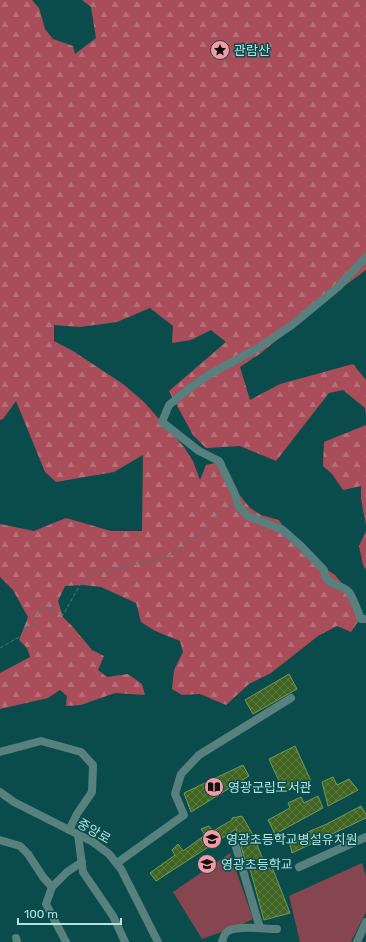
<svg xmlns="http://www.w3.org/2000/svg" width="366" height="942" font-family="Rubik,'Noto Sans KR',sans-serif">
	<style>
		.grass { fill: #86464f }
		.forest { fill: url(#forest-firs) }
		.building { fill: url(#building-cross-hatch); stroke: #749957 }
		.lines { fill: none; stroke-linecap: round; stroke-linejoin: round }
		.path { stroke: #3f7c7b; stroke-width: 1; stroke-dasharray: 4 2; stroke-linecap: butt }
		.minor { stroke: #57807e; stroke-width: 8 }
		.labels { text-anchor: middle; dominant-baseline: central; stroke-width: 3; stroke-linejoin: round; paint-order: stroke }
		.poi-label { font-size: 13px; fill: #b3e5e2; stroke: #0a4c4b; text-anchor: start }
		.street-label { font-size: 13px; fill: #b3e5e2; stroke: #0a4c4b }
	</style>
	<defs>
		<pattern id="forest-firs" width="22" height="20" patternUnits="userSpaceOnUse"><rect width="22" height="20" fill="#a94d5b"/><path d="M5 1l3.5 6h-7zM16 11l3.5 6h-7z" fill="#b66f7a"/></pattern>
		<pattern id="building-cross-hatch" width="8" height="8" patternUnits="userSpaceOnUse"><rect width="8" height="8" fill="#426423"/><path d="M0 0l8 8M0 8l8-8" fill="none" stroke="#5b7a43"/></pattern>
	</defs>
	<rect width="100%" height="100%" fill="#0a4c4b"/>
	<g class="grass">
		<polygon points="230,853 253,919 238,926 202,939 173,892"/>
		<polygon points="362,863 366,876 366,912 351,942 300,942 289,896"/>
	</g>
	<g class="forest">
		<polygon points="0,0 32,0 39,8 45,29 53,39 73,46 75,54 96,38 91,7 82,0 366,0 366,270 324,301 261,353 240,367 250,400 280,384 353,364 366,380 366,415 365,408 343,390 329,393 276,461 240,446 206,448 193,435 169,391 226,342 211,330 191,340 172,343 173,326 150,308 117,322 80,327 54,325 54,341 73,351 123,384 144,402 184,447 193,461 200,480 206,465 224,461 227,479 250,508 261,515 279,520 295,545 303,554 335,575 346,588 361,617 351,632 337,626 318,636 271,673 249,684 226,705 200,694 182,695 172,689 174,670 183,652 180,641 155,631 141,622 136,603 101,587 83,585 65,586 58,601 63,617 72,626 92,650 104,656 98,670 107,677 128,674 142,684 145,695 115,693 81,705 66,706 67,696 60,690 48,698 0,709 0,673 30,657 27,648 19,640 28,617 13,590 0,577 0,524 34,531 66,518 111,531 142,531 143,455 114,472 56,482 45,472 16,401 3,419 0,420"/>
		<polygon points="366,425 366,525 361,499 361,486 343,490 332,474 323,466 324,442"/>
		<polygon points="366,531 366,570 363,565 359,546"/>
	</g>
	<g class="building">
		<polygon points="289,674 297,689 253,714 245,700"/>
		<polygon points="295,746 311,781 284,792 269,759"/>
		<polygon points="243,765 249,776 191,812 184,793"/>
		<polygon points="333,777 337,785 349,779 358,790 328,806 322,782"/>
		<polygon points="318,796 323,808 275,834 268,820 290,808 288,803 301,797 304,803"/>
		<polygon points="361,806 366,814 366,818 292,853 289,840 327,824"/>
		<polygon points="242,816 253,835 267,869 272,867 290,913 264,920 250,869 248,870 236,829 156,881 150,873 175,855 172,850 178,844 183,851 205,835 201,829 209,826 213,831 232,820 232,818"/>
	</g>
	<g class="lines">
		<polyline class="path" points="0,648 26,633 26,627 35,624 37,616 42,608 49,607 58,614 63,615 80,585 93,574 167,557 174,553 193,537 200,534 220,512 225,508 229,502"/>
		<g class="minor">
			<path d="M366,257L338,287L292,325L258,348L210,374L191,387L169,405L162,422L199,451L219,461L234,492L239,507L248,516L283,530L302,547L324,570C324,585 340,583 349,592C353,597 358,612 361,619H366"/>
			<polyline points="0,752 41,741 81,752 93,765 92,792 77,814 69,830"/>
			<polyline points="0,792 14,802 93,842 109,854 121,869 158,942"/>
			<polyline points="78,835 83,872 113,916 125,942"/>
			<polyline points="0,840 20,846 28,854 43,877 52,887 46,904 66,942"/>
			<polyline points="236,847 260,928"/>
			<polyline points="117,863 184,815 175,794 181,774 199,755 291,698"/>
			<polyline points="299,867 366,837"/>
			<polyline points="52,887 67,872 82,862"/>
			<polyline points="16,938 17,942"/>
			<path d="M222,942C223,938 225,933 228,931C238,925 265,929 277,929"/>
			<polyline points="357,942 366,922"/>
		</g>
	</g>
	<defs>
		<g id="sight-disc" transform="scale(1)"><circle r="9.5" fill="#f49aa4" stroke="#0a4c4b"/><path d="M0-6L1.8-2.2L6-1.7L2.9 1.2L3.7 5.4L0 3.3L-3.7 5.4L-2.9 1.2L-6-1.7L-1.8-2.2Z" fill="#111"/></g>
		<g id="library-disc" transform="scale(1)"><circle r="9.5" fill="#f49aa4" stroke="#0a4c4b"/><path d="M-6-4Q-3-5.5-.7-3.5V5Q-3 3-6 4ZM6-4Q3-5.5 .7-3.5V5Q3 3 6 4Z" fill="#111"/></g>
		<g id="school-disc" transform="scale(1)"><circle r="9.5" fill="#f49aa4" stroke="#0a4c4b"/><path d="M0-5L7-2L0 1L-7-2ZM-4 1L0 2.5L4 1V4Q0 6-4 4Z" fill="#111"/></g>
	</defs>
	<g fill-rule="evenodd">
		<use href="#sight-disc" x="220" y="50"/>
		<use href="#library-disc" x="214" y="787"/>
		<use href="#school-disc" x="212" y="839"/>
		<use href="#school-disc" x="207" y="864"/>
	</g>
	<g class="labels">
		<g class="poi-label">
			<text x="234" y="50">관람산</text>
			<text x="228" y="787">영광군립도서관</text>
			<text x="226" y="839">영광초등학교병설유치원</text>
			<text x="221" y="864">영광초등학교</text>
		</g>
		<g class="street-label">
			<text transform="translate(94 831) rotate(30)">중앙로</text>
		</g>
	</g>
	<path d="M18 918v6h103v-6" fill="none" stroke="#b3e5e2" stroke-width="2"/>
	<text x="24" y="918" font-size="12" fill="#b3e5e2" stroke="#0a4c4b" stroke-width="3" paint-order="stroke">100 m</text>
</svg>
